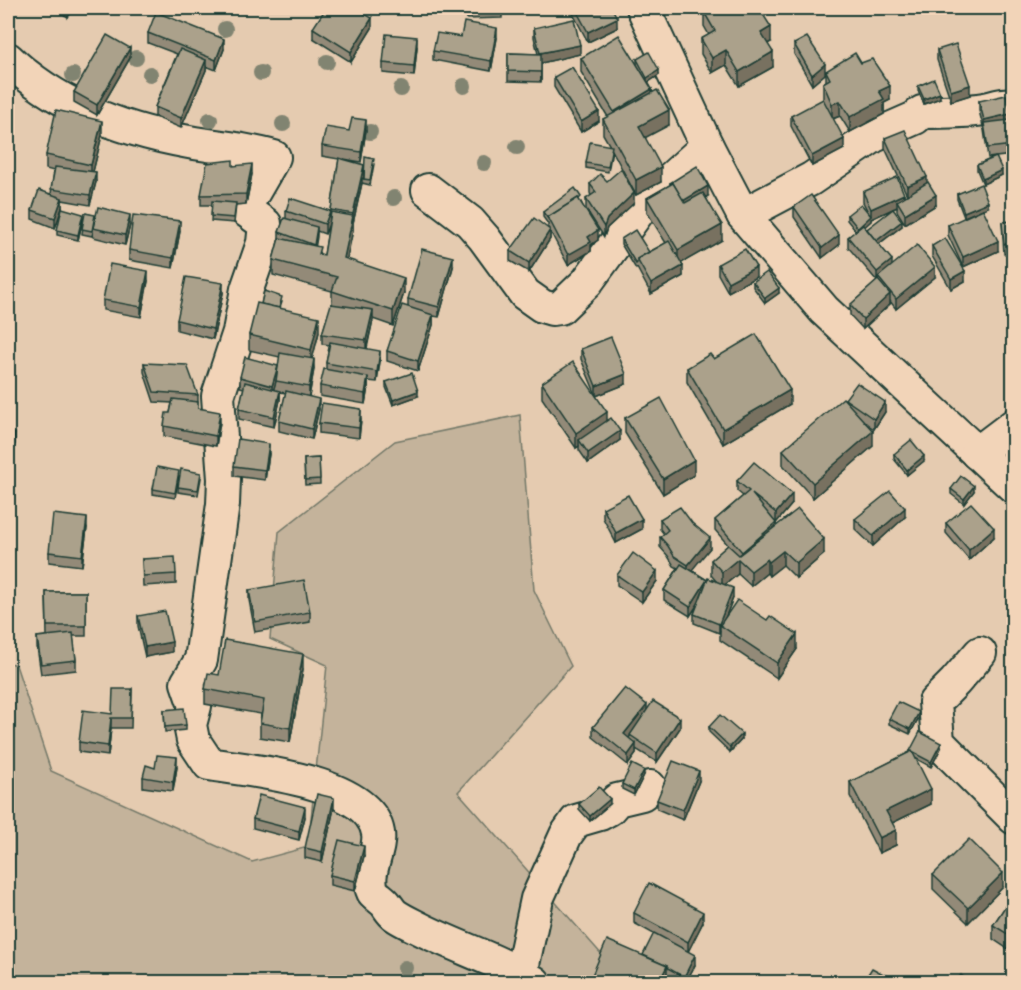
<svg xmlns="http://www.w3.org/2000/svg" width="1021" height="990" font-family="Itim,sans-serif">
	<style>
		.green { fill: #c4b39b; stroke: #727868; stroke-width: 1.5 }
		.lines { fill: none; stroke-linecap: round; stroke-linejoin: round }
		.minor-casing { stroke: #1f3d34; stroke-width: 36 }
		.minor { stroke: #f2d4b8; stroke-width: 32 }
		.tree { fill: #818471 }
		.wall { fill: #938a78; stroke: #1f3d34; stroke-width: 1.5; fill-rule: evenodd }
		.shaded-wall { fill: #787161; stroke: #1f3d34; stroke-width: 1.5 }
		.building { fill: #aba18b; stroke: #1f3d34; stroke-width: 1.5 }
	</style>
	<rect width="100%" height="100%" fill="#e5cbb0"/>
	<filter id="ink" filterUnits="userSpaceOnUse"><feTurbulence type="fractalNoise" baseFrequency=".0167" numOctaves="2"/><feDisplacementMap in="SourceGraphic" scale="12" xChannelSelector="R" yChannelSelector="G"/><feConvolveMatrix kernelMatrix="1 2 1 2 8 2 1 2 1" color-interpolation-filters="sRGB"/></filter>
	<g filter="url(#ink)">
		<polygon class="green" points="520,415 534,590 571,666 458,792 626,982 8,982 8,662 16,665 51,771 252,862 308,847 327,665 270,639 279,532 395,441"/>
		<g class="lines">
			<g class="minor-casing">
				<g id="minor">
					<polyline points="643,8 707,146 743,215 824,310 1014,487"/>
					<path d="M8,59C57,106 122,130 189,142C217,147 247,149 274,157L244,209L265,224L263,243L247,289L239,332L218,396L224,479L223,504L201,660L187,683L195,706L190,725L193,740L209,764C251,771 369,780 378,833C381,852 364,873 373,892C376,896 383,900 386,904C389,908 391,912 395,915C402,920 411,924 419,928C456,947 499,960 534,982"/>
					<polyline points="428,190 470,222 484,238 525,294 542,306 552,309 560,308 587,282 646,201 707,146"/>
					<path d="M743,215L811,179L874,136L915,118L922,112C943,112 964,112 985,109C995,107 1003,103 1014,105"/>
					<polyline points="977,453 1014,425"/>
					<polyline points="980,653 955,682 935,702 938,742 1014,818"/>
					<polyline points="521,974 537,899 566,835 576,821 600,814 609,809 617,800 642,794 650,787"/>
				</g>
			</g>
			<use href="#minor" class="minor"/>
		</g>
		<g class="tree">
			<circle cx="225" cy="29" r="8"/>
			<circle cx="136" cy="58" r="8"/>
			<circle cx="327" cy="62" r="8"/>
			<circle cx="261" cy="73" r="8"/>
			<circle cx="150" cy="74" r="8"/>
			<circle cx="73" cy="75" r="8"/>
			<circle cx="464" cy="86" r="8"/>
			<circle cx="401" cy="89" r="8"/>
			<circle cx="210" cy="120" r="8"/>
			<circle cx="283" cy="124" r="8"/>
			<circle cx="370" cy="132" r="8"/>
			<circle cx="517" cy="147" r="8"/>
			<circle cx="484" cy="163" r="8"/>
			<circle cx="394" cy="198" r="8"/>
			<circle cx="405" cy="968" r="8"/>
		</g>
		<g class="wall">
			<polygon points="52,8 74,8 68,17"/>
			<polygon points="466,8 502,8 502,18 467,19"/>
			<polygon points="570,8 612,8 617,28 588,42"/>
			<polygon points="704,12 771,42 767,44 773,67 739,86 726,65 712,73 701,54 701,39 709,35 704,26"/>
			<polygon points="313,28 372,28 351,62 313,38"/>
			<polygon points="534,28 580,54 541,63 541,82 508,81 508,53 538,54 534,37"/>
			<polygon points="148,33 224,49 216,70 206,66 206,70 181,128 155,117 155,107 177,54 148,43"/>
			<polygon points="461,37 497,38 491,71 433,60 433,51"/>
			<polygon points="794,44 825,74 812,85 794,54"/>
			<polygon points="417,47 414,76 383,73 383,63"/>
			<polygon points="937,50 970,95 951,101 937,60"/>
			<polygon points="130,58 97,115 74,102 74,92"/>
			<polygon points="581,58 637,64 637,59 659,75 648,82 669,125 645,137 661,182 636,195 612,150 608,172 586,168 586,163 610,146 603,134 603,119 608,117 581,72"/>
			<polygon points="861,63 890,100 884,103 884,114 850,132 840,116 833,119 844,149 812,166 791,126 791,116 824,102 823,98 823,83 826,81 826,71"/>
			<polygon points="554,77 599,121 581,132 554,87"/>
			<polygon points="918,86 940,98 924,104 918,90"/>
			<polygon points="979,101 1010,124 1013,145 1013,155 996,157 1002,175 983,184 977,170 977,165 995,157 988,158 984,130 979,111"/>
			<polygon points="366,130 361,162 344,159 364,165 374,164 370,185 362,183 353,223 353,230 346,259 404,293 393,326 373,319 367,348 380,361 377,382 368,381 368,387 365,404 320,396 320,386 326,370 326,363 330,345 322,344 322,334 332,304 332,291 273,275 273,260 279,238 279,232 286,218 286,211 330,221 325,234 317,231 315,246 320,254 324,255 339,159 322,156 322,146 349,131"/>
			<polygon points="102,135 93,171 96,182 90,205 62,200 62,208 55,228 32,219 32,210 51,194 54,171 46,169 46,155"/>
			<path d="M885,138L927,183L936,205L905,224L897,211V207L893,209L902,226L879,244L892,266L935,277L896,309L890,301V304L863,329L850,315V305L877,281L848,247V237L856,231L847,220V215L868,212L863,202V192L904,196L907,195L885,148ZM893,209L867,230L864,227L871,221V219Z"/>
			<polygon points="233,166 252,174 246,204 236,205 234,223 211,221 212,205 201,205 201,195"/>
			<polygon points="670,183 708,196 706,197 722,240 681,263 683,276 651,294 637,268 636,269 621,244 621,239 649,252 666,243 647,212 647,198 670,185"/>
			<polygon points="590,184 634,203 607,228 604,237 586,209 586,199 591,196 590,193"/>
			<polygon points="957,194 988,207 964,217 957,199"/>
			<polygon points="581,202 598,240 591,245 591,251 568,265 550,231 550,239 529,272 510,261 510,251 548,228 548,224 543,217 543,212"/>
			<polygon points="794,207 839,245 822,258 794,217"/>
			<polygon points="85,213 130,225 125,245 93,237 93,232 92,236 82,234"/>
			<polygon points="83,219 78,240 57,235 57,230"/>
			<polygon points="1014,221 1014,253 1004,254 1002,222"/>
			<polygon points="948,225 998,251 963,267 948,235"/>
			<polygon points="180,231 173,268 129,260 129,250"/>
			<polygon points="932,246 965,281 951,289 932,256"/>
			<polygon points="718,264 756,277 728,292 718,274"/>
			<polygon points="453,267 439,317 433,316 433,325 418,371 387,361 387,351 408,307 408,299"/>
			<polygon points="148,281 141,317 103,310 103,300"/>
			<polygon points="753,282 779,293 765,303 753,287"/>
			<polygon points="223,293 213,339 177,330 177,320"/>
			<polygon points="282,302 280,308 319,332 312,359 314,369 309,396 319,409 312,439 279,431 279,421 286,393 280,392 280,400 274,427 239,419 239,409 244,388 240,387 240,377 278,369 280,357 249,350 249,335 261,304"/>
			<polygon points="581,349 626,384 596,396 607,420 620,440 588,463 579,450 579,446 576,448 542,398 542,383 596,395 581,359"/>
			<polygon points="714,359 790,404 723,444 687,382 687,368"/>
			<polygon points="144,363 198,395 198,408 220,422 216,446 164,436 164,426 170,413 172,403 154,402 144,372"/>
			<polygon points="386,382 418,396 393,405 386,387"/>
			<polygon points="845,399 885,412 874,429 864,422 873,446 813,498 783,465 783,450 845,401"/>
			<polygon points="625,418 694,475 663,494 625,433"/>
			<polygon points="361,419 359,438 319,433 319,423"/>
			<polygon points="269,454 265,480 234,476 234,466"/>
			<polygon points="894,454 924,461 907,475 894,459"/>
			<polygon points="319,458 320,484 305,485 304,459"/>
			<polygon points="179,476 175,498 153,494 153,489"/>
			<polygon points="201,478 198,495 178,492 178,487"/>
			<polygon points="737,481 792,504 776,523 776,526 824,554 796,578 783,565 769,576 767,573 751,586 738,574 725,585 733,598 725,617 797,649 777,678 720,640 720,630 719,633 694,623 694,614 697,605 690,616 664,600 664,590 678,568 674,566 668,556 660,547 660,537 664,534 660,529 660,519 710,548 691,570 707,580 717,582 711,575 711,560 728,545 715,530 715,520 743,496 737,491"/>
			<polygon points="951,489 974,491 964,504 951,494"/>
			<polygon points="603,508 642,529 616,543 603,518"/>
			<polygon points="905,517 873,546 855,529 855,519"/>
			<polygon points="946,523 994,537 969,560 946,533"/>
			<polygon points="87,528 82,566 49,562 49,552"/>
			<polygon points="142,559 176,574 176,584 143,586"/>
			<polygon points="617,575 657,581 642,602 617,585"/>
			<polygon points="249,590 310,612 310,622 255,632 249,600"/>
			<polygon points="46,592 86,592 86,636 73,636 76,660 76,670 41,674 37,647 37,637 47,636"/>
			<polygon points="138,616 172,652 145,657 138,626"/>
			<polygon points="303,669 290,742 260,737 260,723 261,714 205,704 205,689 219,675"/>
			<polygon points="132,689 131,728 111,728 108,756 79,752 79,742 112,714"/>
			<polygon points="164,710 186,725 186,730 165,732"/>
			<polygon points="647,710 680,728 657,762 636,749 636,754 628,765 593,737 593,727"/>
			<polygon points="919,717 910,734 889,724 889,719"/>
			<polygon points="709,727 742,739 730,752 709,732"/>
			<polygon points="941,748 931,767 915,758 931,804 892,823 896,845 879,853 850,796 850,782 910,752 910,751"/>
			<polygon points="177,767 173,791 143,787 143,777 155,768"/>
			<polygon points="644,775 634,795 622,789 622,784"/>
			<polygon points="699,781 683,820 657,809 657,800"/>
			<polygon points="579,804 610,804 590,821 579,809"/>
			<polygon points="334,808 322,862 305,858 305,848"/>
			<polygon points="305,817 299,840 253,828 253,819"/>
			<polygon points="364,856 355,891 330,885 330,875"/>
			<polygon points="933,875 1003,887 968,923 933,889"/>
			<polygon points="1014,893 1014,953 993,939 993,925"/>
			<polygon points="634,913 703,922 688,951 695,965 686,982 676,982 667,977 666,982 590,982 590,980 643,956 654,934 634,923"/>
		</g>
		<g class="shaded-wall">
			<polygon points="68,8 74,8 68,17"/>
			<polygon points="372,18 372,28 351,62 351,52"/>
			<polygon points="617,18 617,28 588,42 588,32"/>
			<polygon points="771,27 771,42 761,47 761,33"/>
			<polygon points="497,28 497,38 491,71 491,61"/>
			<polygon points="417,37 417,47 414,76 414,66"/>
			<polygon points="224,39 224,49 216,70 216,60"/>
			<polygon points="580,45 580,54 541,63 541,82 540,53"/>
			<polygon points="130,48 130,58 97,115 97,105"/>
			<polygon points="726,50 726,65 712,73 712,58"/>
			<polygon points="773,52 773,67 739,86 739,72"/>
			<polygon points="206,60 206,70 181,128 181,118"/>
			<polygon points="825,64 825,74 812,85 812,75"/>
			<polygon points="659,70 659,75 647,83 647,78"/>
			<polygon points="970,85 970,95 951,101 951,91"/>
			<polygon points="890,86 890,100 884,103 884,114 850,132 850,117 879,91"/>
			<polygon points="652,89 652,103 614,127 614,112"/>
			<polygon points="940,93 940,98 924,104 924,99"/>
			<polygon points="840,101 840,116 832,119 832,104"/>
			<polygon points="669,110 669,125 639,141 639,126"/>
			<polygon points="599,111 599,121 581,132 581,122"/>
			<polygon points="1010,114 1010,124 984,123 984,130 984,120"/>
			<polygon points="366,120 366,130 361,162 361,152"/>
			<polygon points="102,121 102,135 91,180 91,165"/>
			<polygon points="844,139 844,149 812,166 812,156"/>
			<polygon points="252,164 252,174 246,204 246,194"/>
			<polygon points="364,165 364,179 362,178 362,183 353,223 353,230 344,273 344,258 353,214"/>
			<polygon points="661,167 661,182 636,195 636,180"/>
			<polygon points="1002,170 1002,175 983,184 983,179"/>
			<polygon points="96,172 96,182 90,205 90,195"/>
			<polygon points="927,177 927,187 907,196 907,186"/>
			<polygon points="708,186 708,196 681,212 681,202"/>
			<polygon points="634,193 634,203 607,228 604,237 604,227 607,219"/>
			<polygon points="904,194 904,204 897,201 897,207 871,219 871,221 858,233 858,228 871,216 871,209"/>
			<polygon points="936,195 936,205 905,224 905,214"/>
			<polygon points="62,198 62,208 55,228 55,218"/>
			<polygon points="988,202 988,207 964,217 964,212"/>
			<polygon points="330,211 330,221 325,234 325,224"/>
			<polygon points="83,214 83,219 78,240 78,235"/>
			<polygon points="130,215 130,225 125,245 125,235"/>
			<polygon points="180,221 180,231 173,268 173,258"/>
			<polygon points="902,221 902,226 876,246 876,241"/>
			<polygon points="722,225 722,240 678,265 678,250"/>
			<polygon points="317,227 317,237 314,255 314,245"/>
			<polygon points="550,230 550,239 529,272 529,263"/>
			<polygon points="598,230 598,240 591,245 591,251 568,265 568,255 588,237"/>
			<polygon points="839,235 839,245 822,258 822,248"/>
			<polygon points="998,241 998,251 963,267 963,257"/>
			<polygon points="453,257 453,267 439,317 439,307"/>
			<polygon points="892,260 892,270 878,277 878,281 877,282 877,272"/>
			<polygon points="683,266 683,276 651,294 651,284"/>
			<polygon points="756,267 756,277 728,292 728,282"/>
			<polygon points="935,267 935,277 896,309 896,299"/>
			<polygon points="148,271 148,281 141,317 141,307"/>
			<polygon points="965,271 965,281 951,289 951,279"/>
			<polygon points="404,278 404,293 393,326 393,311"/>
			<polygon points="223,283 223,293 213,339 213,329"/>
			<polygon points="9,287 9,302 8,304 8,289"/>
			<polygon points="779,288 779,293 765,303 765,298"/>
			<polygon points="890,294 890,304 863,329 863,319"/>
			<polygon points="373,310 373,320 366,350 366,340"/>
			<polygon points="433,315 433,325 418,371 418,361"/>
			<polygon points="319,317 319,332 311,364 311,350"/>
			<polygon points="380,351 380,361 377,382 377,372"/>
			<polygon points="314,359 314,369 309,397 309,387"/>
			<polygon points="278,366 278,375 272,395 272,386"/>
			<polygon points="626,374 626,384 596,396 596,386"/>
			<polygon points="368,377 368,387 365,404 365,394"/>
			<polygon points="790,390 790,404 723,444 723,429"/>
			<polygon points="280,391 280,400 274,427 274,417"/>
			<polygon points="418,391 418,396 393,405 393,400"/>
			<polygon points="319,399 319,409 312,439 312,429"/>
			<polygon points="885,402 885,412 874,429 874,419"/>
			<polygon points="361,409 361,419 359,438 359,428"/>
			<polygon points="220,412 220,422 216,446 216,436"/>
			<polygon points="607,412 607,427 579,440 579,446 576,448 576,433"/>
			<polygon points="620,431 620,440 588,463 588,453"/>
			<polygon points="873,431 873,446 813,498 813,483"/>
			<polygon points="15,434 15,444 8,456 8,446"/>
			<polygon points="269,444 269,454 265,480 265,470"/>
			<polygon points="924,456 924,461 907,475 907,470"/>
			<polygon points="694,460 694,475 663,494 663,479"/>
			<polygon points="974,486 974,491 964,504 964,499"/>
			<polygon points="792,494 792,504 776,523 776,532 742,561 742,552 776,523 776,513"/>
			<polygon points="905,508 905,517 873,546 873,536"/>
			<polygon points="87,518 87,528 82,566 82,556"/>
			<polygon points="642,519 642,529 616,543 616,533"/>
			<polygon points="994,528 994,537 969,560 969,550"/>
			<polygon points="710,538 710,548 688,575 688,565"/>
			<polygon points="824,539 824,554 796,578 796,563"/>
			<polygon points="783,551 783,565 769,576 769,562"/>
			<polygon points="738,559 738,574 722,587 722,572"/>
			<polygon points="767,559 767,573 751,586 751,571"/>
			<polygon points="657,571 657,581 642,602 642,592"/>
			<polygon points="707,580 707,590 690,616 690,607"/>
			<polygon points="733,588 733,598 722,626 720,625 720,630 719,633 719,624"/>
			<polygon points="797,634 797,649 777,678 777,663"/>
			<polygon points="172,642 172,652 145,657 145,647"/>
			<polygon points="303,654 303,669 290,742 290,728"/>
			<polygon points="647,705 647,715 624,744 624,734"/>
			<polygon points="919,712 919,717 910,734 910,729"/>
			<polygon points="111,718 111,728 108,756 108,746"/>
			<polygon points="680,718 680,728 657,762 657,753"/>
			<polygon points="742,734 742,739 730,752 730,747"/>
			<polygon points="941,743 941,748 931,767 931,762"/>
			<polygon points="636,744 636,754 628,765 628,755"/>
			<polygon points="177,757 177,767 173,791 173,782"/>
			<polygon points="644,770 644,775 634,795 634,790"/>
			<polygon points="699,771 699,781 683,820 683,810"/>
			<polygon points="931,789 931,804 886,826 886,811"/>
			<polygon points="334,798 334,808 322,862 322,852"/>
			<polygon points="610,799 610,804 590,821 590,816"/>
			<polygon points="305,807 305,817 299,840 299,831"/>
			<polygon points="896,830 896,845 879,853 879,838"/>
			<polygon points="364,846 364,856 355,891 355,881"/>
			<polygon points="1003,873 1003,887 968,923 968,908"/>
			<polygon points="703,912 703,922 688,952 688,942"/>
			<polygon points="695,955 695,965 686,982 684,982 684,977"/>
			<polygon points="667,966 667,980 666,982 659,982"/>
		</g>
		<g class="building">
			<polygon points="326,8 355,8 372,18 351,52 313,28"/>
			<polygon points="575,8 612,8 617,18 588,32"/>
			<polygon points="711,8 759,8 771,27 761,33 773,52 739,72 726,50 712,58 701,39 715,31 704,12"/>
			<polygon points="156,12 224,39 216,60 148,33"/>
			<polygon points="574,19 580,45 540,53 534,28"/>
			<polygon points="464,22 497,28 491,61 433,51 437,33 461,37"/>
			<polygon points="386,34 417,37 414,66 383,63"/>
			<polygon points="107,35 130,48 97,105 74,92"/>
			<polygon points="619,35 652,89 614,112 581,58"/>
			<polygon points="807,37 825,64 812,75 794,44"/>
			<polygon points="956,44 970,85 951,91 937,50"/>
			<polygon points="180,49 206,60 181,118 155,107"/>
			<polygon points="649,52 659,70 647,78 637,59"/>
			<polygon points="508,53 541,54 541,72 508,71"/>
			<polygon points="855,53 861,63 872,59 890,86 879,91 884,99 850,117 840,101 832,104 823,83 830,79 826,71"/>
			<polygon points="572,67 599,111 581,122 554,77"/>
			<polygon points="934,79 940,93 924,99 918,86"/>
			<polygon points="657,90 669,110 639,126 661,167 636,180 603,119"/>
			<polygon points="1006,95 1010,114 984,120 979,101"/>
			<polygon points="823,99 844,139 812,156 791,116"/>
			<polygon points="56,110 102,121 91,165 46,155"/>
			<polygon points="352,118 366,120 361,152 322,146 326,127 349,131"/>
			<polygon points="1010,120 1013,145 988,148 984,123"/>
			<polygon points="905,130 927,177 907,186 885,138"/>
			<polygon points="590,142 612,146 608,167 586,163"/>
			<polygon points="365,157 374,159 370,180 364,179"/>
			<polygon points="996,157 1002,170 983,179 977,165"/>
			<polygon points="339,158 364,165 353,214 331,210"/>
			<polygon points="233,160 233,166 252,164 246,194 201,195 207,163"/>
			<polygon points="697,166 708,186 683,201 673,183 670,184 670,183"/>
			<polygon points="55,167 96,172 90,195 51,189"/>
			<polygon points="621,169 634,193 607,219 604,227 586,199 596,192 590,184 600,174 607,181"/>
			<polygon points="897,177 904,194 871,209 863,192"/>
			<polygon points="928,182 936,195 905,214 897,201"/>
			<polygon points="673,183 685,203 703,193 722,225 678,250 647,198"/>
			<polygon points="981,184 988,202 964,212 957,194"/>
			<polygon points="575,188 581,197 579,199 578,198 548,217 548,219 543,212"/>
			<polygon points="39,190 62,198 55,218 32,210"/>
			<polygon points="811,195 839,235 822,248 794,207"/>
			<polygon points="290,198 330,211 325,224 286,211"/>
			<polygon points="578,198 598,230 588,237 591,242 568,255 548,217"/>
			<polygon points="212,201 236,203 234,218 211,216"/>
			<polygon points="861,204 871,216 858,228 847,215"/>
			<polygon points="98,207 130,215 125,235 93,228"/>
			<polygon points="62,208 83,214 78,235 57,230"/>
			<polygon points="893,209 902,221 876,241 867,229"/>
			<polygon points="983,209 998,241 963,257 948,225"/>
			<polygon points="331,212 353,216 344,258 404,278 393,311 332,291 337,277 273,260 279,238 320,247 318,254 324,255"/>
			<polygon points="85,213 95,215 92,231 82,229"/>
			<polygon points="133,215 180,221 173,258 129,250"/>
			<polygon points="284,218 317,227 314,245 279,232"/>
			<polygon points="534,218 550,230 529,263 510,251"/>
			<polygon points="1014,221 1014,243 1004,244 1002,222"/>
			<polygon points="863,225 892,260 877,272 848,237"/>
			<polygon points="635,230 649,252 637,259 637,263 636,264 621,239"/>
			<polygon points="945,238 965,271 951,279 932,246"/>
			<polygon points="669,241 683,266 651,284 637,259"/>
			<polygon points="917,245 935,267 896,299 878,277"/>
			<polygon points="422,249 453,257 439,307 408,299"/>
			<polygon points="745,249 756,267 728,282 718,264"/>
			<polygon points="110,264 148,271 141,307 103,300"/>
			<polygon points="767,272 779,288 765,298 753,282"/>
			<polygon points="186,277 223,283 213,329 177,320"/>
			<polygon points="878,280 890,294 863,319 850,305"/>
			<polygon points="264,291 282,297 279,308 261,304"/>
			<polygon points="257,303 319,317 311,350 249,335"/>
			<polygon points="331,304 373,310 366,340 322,334"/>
			<polygon points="402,305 433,315 418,361 387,351"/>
			<polygon points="756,334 790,390 723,429 687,368 710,354 714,359"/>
			<polygon points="611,337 626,374 596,386 581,349"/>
			<polygon points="330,342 380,351 377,372 326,363"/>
			<polygon points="280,353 314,359 309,387 276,381"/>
			<polygon points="245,357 278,366 272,386 240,377"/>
			<polygon points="573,362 607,412 576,433 542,383"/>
			<polygon points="144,363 187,365 198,395 154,392"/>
			<polygon points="324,369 368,377 365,394 320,386"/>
			<polygon points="412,373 418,391 393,400 386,382"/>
			<polygon points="245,382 280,391 274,417 239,409"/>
			<polygon points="857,383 885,402 874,419 845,399"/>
			<polygon points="286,391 319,399 312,429 279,421"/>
			<polygon points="661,398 694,460 663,479 625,418"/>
			<polygon points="843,398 873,431 813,483 783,450"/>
			<polygon points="173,399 198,402 198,408 220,412 216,436 164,426 166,413 170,413"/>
			<polygon points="322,403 361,409 359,428 319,423"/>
			<polygon points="611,418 620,431 588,453 579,440"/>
			<polygon points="8,429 15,434 8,446"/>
			<polygon points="238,439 269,444 265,470 234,466"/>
			<polygon points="911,440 924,456 907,470 894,454"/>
			<polygon points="319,458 320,479 305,480 304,459"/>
			<polygon points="754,462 792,494 776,513 752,494 776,523 742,552 715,520 749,491 737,481"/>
			<polygon points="157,467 179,471 175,493 153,489"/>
			<polygon points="181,469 201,473 198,490 178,487"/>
			<polygon points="961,476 974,486 964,499 951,489"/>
			<polygon points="890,491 905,508 873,536 855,519"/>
			<polygon points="628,495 642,519 616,533 603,508"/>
			<polygon points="971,503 994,528 969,550 946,523"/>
			<polygon points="680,507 692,523 710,538 688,565 674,556 668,546 660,537 668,530 660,519"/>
			<polygon points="798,509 824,539 796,563 783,551 769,562 767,559 751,571 738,559 722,572 711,560 728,545 739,555"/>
			<polygon points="53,514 87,518 82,556 49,552"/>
			<polygon points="633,553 657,571 642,592 617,575"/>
			<polygon points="175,557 176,574 143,576 142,559"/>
			<polygon points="681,564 707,580 690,607 664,590"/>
			<polygon points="708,578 733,588 719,624 694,614"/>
			<polygon points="304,580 310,612 255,622 249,590"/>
			<polygon points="46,592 86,592 86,626 47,626"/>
			<polygon points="737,600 767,620 770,616 797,634 777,663 720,625"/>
			<polygon points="165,611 172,642 145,647 138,616"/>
			<polygon points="73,633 76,660 41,664 37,637"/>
			<polygon points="225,640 303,654 290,728 260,723 264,700 205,689 208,673 219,675"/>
			<polygon points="625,688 647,705 624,734 636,744 628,755 593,727"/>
			<polygon points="113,689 132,689 131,718 111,718 108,746 79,742 83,710 112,714"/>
			<polygon points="653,701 680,718 657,753 630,735"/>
			<polygon points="898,702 919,712 910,729 889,719"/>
			<polygon points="184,708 186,725 165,727 164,710"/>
			<polygon points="720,715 742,734 730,747 709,727"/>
			<polygon points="920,732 941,743 931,762 910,751"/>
			<polygon points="912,751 931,789 886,811 896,830 879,838 850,782"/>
			<polygon points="157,755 177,757 173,782 143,777 146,765 155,768"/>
			<polygon points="673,761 699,771 683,810 657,800"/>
			<polygon points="632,764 644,770 634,790 622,784"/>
			<polygon points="599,787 610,799 590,816 579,804"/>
			<polygon points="317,794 334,798 322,852 305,848"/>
			<polygon points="259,795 305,807 299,831 253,819"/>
			<polygon points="969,839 1003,873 968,908 933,875"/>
			<polygon points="339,840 364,846 355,881 330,875"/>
			<polygon points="649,883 703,912 688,942 634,913"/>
			<polygon points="1014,893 1014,938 993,925"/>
			<polygon points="654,933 695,955 684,977 666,967 667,966 643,955"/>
			<polygon points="607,940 667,966 659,982 595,982 590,980"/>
			<polygon points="872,968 898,982 863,982"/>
			<polygon points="961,975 971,982 955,982"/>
		</g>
	</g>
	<rect width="1021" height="990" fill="none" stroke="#f2d4b8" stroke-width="30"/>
	<rect x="15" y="15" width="991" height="960" fill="none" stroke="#1f3d34" stroke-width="2" filter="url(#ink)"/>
</svg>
